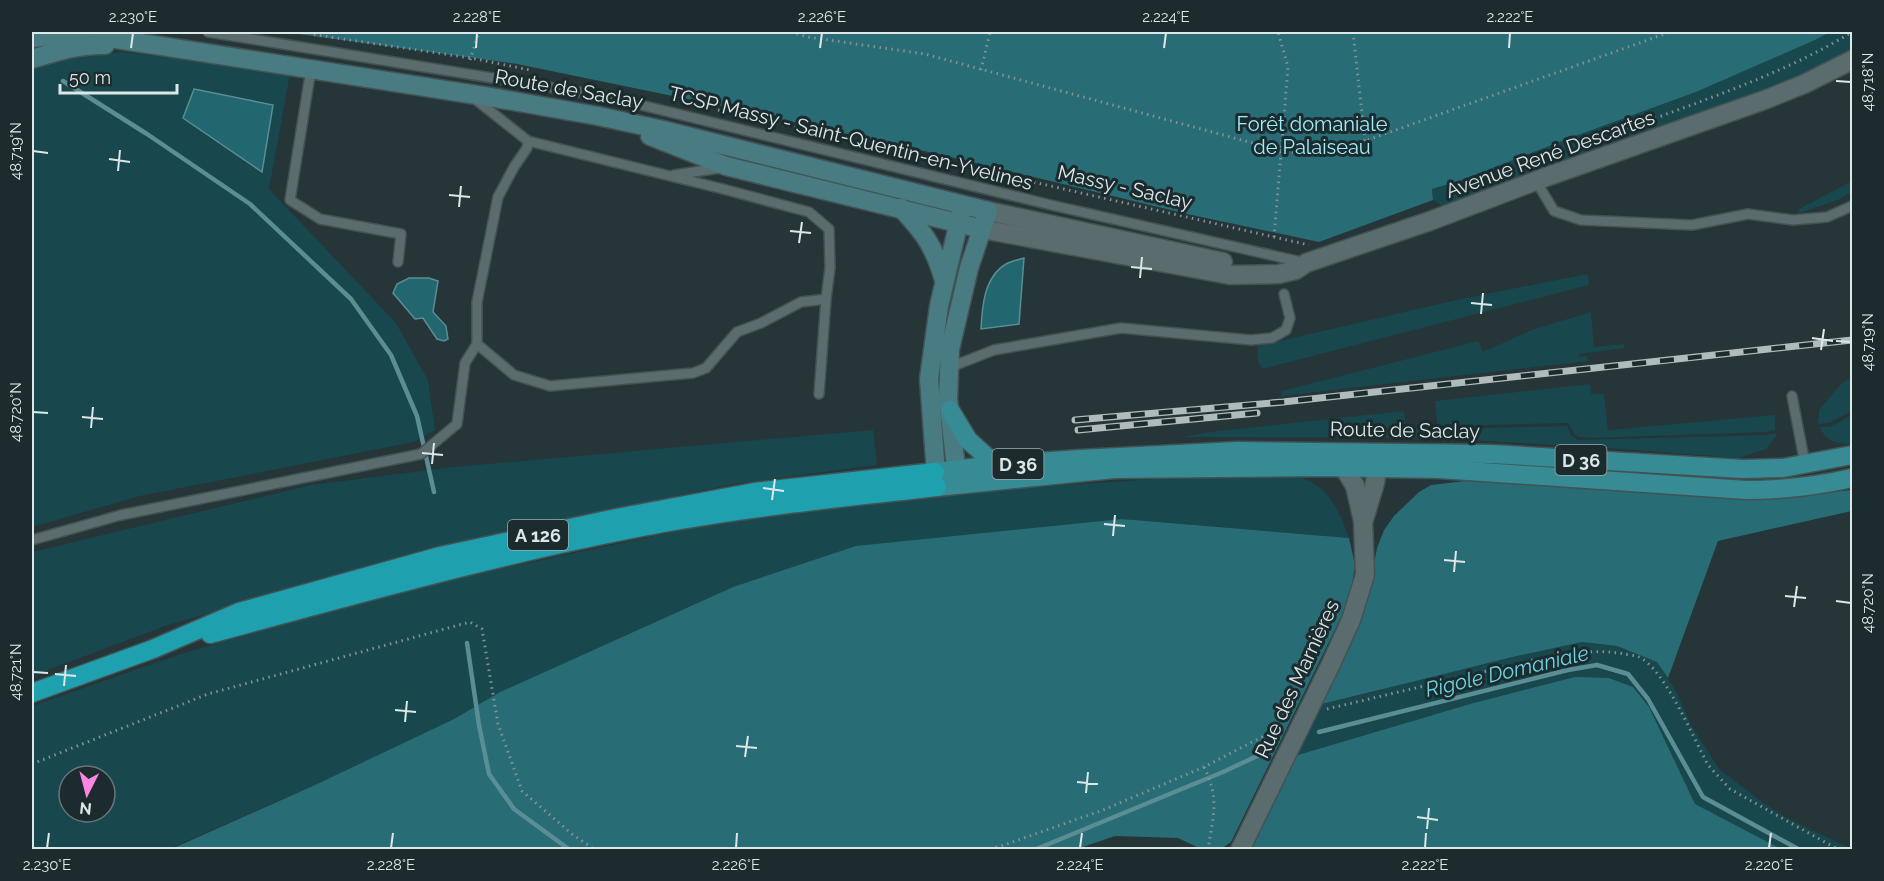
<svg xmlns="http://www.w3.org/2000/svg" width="1884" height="881" font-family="Raleway,sans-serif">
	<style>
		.green { fill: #18474d; fill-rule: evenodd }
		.forest { fill: #286c75 }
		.water { fill: #226770; stroke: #5a8d94; stroke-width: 1.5 }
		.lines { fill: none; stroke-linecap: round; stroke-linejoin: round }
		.stream { stroke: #5a8d94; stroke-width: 4.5 }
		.service-casing { stroke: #435253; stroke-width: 12 }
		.minor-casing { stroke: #435253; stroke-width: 21 }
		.secondary-casing { stroke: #435253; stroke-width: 21 }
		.primary-casing { stroke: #435253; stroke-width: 21 }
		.motorway-casing { stroke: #435253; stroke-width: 21 }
		.path { stroke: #859294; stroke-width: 3; stroke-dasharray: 1.5 4.5; stroke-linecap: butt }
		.service { stroke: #5a6c6e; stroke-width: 9 }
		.minor { stroke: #5a6c6e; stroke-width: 18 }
		.secondary { stroke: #487c82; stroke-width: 18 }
		.primary { stroke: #368b95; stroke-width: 18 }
		.motorway { stroke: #1ea0af; stroke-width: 18 }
		.rail-casing { stroke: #b0bbbd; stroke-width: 7 }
		.rail { stroke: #1b2b2e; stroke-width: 4.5; stroke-dasharray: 14; stroke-linecap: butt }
		.ticks { fill: none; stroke: #dde7e8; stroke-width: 2 }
		.labels { text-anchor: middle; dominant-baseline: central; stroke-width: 6; stroke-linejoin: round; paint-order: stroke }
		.shield { fill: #1b2b2e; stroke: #a3afb0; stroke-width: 1.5 }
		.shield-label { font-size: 18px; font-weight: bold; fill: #dde7e8 }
		.street-label { font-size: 20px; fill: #dde7e8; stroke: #1b2b2e }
		.park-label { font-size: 20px; fill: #9feefa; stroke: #1b2b2e }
		.water-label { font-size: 21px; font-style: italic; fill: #6cd4e3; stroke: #1b2b2e }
		.neatline { fill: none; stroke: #dde7e8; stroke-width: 2 }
		.ticks-label { font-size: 15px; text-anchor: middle; fill: #dde7e8 }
	</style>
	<rect width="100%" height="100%" fill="#253538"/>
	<g class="green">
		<polygon points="1830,32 1852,32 1852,49 1749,99 1447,209 1433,200 1432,189 1459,181 1570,138 1696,92 1815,40"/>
		<polygon points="124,52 290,74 269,189 396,323 428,380 435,430 414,442 140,496 32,527 32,66 66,56"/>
		<polygon points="1852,181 1852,192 1838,200 1799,213 1797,210"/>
		<polygon points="1582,275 1588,275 1589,285 1262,369 1257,359 1258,346 1263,345 1461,299"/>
		<polygon points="1591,312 1594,347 1624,344 1625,348 1579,354 1580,357 1587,356 1588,361 1281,396 1282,391 1478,341 1483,352 1534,329"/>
		<polygon points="1852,377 1852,411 1829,423 1818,424 1819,410 1841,384"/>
		<polygon points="1590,384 1591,394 1604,394 1608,430 1775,415 1775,430 1766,432 1593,438 1580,437 1575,435 1568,423 1445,426 1437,424 1435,401"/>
		<polygon points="1404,411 1406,429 1432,428 1432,425 1444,429 1567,426 1571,435 1578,440 1767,435 1776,433 1777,435 1766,449 1739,458 1608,448 1433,438 1183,437 1210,432"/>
		<path d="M1852,415V445C1836,443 1828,443 1819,427H1829Z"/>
		<polygon points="873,430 877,465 734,484 471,539 168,625 32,676 32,552 311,485 453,467"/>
		<path d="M1267,477C1278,477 1294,475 1305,479C1330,488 1341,515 1349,538L1122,519L733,587L500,692L454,719L315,785L169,849L32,850V706L181,654L392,592L696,527L821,508L958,492L1172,478ZM69,776H105V812H69Z"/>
		<polygon points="1582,642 1617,646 1658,662 1677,693 1691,725 1719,769 1765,804 1787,818 1852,849 1767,849 1695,804 1663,739 1633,687 1609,678 1470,704 1291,757 1318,705 1377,691 1419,677 1471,668 1534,652"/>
	</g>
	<g class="forest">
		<polygon points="284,32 1830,32 1815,40 1696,92 1570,138 1459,181 1432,189 1433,200 1319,242 1187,214 942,155 726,107 517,64"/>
		<polygon points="1465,481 1728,496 1787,496 1852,490 1852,511 1718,541 1668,678 1657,662 1617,646 1582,642 1517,656 1318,705 1372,574 1377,548 1384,530 1394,516 1419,492 1431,485"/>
		<polygon points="1122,519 1349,538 1355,565 1350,599 1231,842 1221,849 1201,849 1178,838 1115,836 1074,850 169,850 315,785 454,719 500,692 733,587 856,546"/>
		<polygon points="1575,677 1609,678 1633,687 1649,707 1695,804 1781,849 1245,850 1291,757 1470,704"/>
	</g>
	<g class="water">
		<polygon points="194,89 273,105 262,172 183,118"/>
		<path d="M1024,258L1019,324L981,329C982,307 984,277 1006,264C1011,261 1018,260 1024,258Z"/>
		<polygon points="409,278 429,278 438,281 433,312 446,326 448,339 444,341 437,339 423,318 415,319 393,293 397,284"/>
	</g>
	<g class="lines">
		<g class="stream">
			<polyline points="63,81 147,134 250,204 351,299 391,355 417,416 434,492"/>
			<polyline points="467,643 479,725 489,774 514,809 570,850"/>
			<polyline points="1319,732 1568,670 1597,665 1628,674 1648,699 1703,797 1800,850"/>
			<polyline points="1034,850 1223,772 1270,750"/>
		</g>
		<g class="service-casing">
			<g id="service">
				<polyline points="208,32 604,96 1051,205 1306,263"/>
				<polyline points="311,69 290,200 320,219 401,234 398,262"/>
				<polyline points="674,175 720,168"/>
				<polyline points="1536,181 1554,211 1581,220 1692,225 1748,214 1793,220 1827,217 1852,206"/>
				<polyline points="477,344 514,375 550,386 693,373 706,368 737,332 761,323 801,302 826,299 830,268 829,229 809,212 723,189 528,141"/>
				<polyline points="948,368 994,350 1121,328 1251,340 1272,338 1286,330 1290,318 1284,294"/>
				<polyline points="819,394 826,299"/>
				<polyline points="1792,396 1805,464"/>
				<polyline points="32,540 121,515 421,454 457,424 465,363 477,344 477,302 498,197 514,167 527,148 528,141 475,99"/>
			</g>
		</g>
		<g class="minor-casing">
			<g id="minor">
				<polyline points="988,211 1223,262"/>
				<polyline points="982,229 1230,275 1279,274 1296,270 1306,263 1430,221 1546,177 1767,99 1804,84 1852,60"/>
				<polyline points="1364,519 1375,483 1379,453"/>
				<polyline points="1240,850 1330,666 1351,620 1365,575 1363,521 1355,486 1337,456"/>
			</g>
		</g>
		<g class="secondary-casing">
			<g id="secondary">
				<polyline points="32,38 77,33 490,97 598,116 663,130 988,211 969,268 950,349 948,399 958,484"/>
				<path d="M32,59C55,52 80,44 105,45"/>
				<polyline points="650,136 726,166 982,229"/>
				<path d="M901,208C925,234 934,246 944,280"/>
				<polyline points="937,487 929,379 939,306 961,213"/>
			</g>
		</g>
		<g class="primary-casing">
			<g id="primary">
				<polyline points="950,410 968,440 996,465"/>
				<polyline points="935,472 996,465 1080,459 1237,451 1492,454 1743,469 1783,468 1852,455"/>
				<path d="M937,487L1114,469L1318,467L1439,469L1746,490C1783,490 1817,486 1852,478"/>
			</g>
		</g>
		<g class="motorway-casing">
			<g id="motorway">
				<path d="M210,634C366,592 522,548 681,520C766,505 852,497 937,487"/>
				<polyline points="32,693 153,649 239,612 440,556 616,518 754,492 935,472"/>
			</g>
		</g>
		<g class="path">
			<polyline points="310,32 310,34 471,58 530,70"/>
			<polyline points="791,32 808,37 925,54 1282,151 1313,155 1365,141 1670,32"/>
			<polyline points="1353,32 1365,141"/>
			<polyline points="470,60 479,32"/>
			<polyline points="981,70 990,32"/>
			<polyline points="718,110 1309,245"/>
			<path d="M1610,135C1691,104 1779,77 1852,32"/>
			<polyline points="1274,237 1288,67 1278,32"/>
			<path d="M1327,709L1546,657C1573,653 1598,649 1625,654C1629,655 1635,655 1639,657C1664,668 1694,739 1708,765L1730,789L1839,850"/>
			<polyline points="32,764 208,694 470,622 482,629 498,724 522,791 572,834 595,850"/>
			<path d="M1204,767C1220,799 1213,815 1208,850"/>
			<polyline points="984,850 1001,846 1103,810 1204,767 1281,727"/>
		</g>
		<use href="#service" class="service"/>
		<use href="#minor" class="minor"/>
		<use href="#secondary" class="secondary"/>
		<use href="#primary" class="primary"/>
		<use href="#motorway" class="motorway"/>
		<g class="rail-casing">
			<g id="rail">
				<polyline points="1075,420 1283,402 1852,340"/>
				<polyline points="1078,430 1257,413"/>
			</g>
		</g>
		<use href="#rail" class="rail"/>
	</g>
	<path class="ticks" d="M131,48L133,33M476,48L477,33M820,48L822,33M1164,48L1166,33M1509,48L1510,33M1836,81L1851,82M33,151L48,153M109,159L130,162M118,171L120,150M449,195L470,197M459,207L461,186M790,231L811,233M799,243L802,222M1131,267L1152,269M1140,278L1142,257M1471,303L1492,305M1481,314L1483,293M1812,338L1833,341M1836,341L1851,342M1821,350L1824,329M33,412L48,413M82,417L103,419M91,428L93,407M422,453L443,455M432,464L434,443M763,488L784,491M772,500L775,479M1104,524L1125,526M1113,536L1115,515M1444,560L1465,562M1454,572L1456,551M1785,596L1806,598M1836,601L1851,603M1794,607L1797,586M33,672L48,673M55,674L76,676M64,686L66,665M395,710L416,712M405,722L407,701M736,746L757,748M745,757L748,736M1077,782L1098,784M1086,793L1088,772M1417,817L1438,820M1427,829L1429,808M47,848L49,833M391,848L393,833M736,848L737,833M1080,848L1082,833M1425,848L1426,833M1769,848L1771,833"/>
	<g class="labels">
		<g class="shield">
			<rect x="1555.5" y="445" width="51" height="30" rx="4.5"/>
			<rect x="992.5" y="449" width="51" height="30" rx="4.5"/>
			<rect x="508" y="520" width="60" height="30" rx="4.5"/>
		</g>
		<g class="shield-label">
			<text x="1581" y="460">D 36</text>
			<text x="1018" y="464">D 36</text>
			<text x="538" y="535">A 126</text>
		</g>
		<g class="street-label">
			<text transform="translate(569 89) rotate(10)">Route de Saclay</text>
			<text transform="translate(851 138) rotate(14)">TCSP Massy - Saint-Quentin-en-Yvelines</text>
			<text transform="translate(1550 154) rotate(-20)">Avenue René Descartes</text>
			<text transform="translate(1125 187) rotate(13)">Massy - Saclay</text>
			<text transform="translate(1405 430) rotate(1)">Route de Saclay</text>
			<text transform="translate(1297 679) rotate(-65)">Rue des Marnières</text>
		</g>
		<g class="park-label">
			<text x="1312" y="124">Forêt domaniale<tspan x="1312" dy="23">de Palaiseau</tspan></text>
		</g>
		<g class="water-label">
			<text transform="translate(1507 671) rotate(-13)">Rigole Domaniale</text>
		</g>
	</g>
	<rect width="1884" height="881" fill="none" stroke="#1b2b2e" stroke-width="66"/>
	<g transform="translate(87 794) rotate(186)"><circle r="28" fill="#1b2b2e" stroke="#697678" stroke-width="1.5"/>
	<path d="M0-4.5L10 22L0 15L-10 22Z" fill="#fd86e1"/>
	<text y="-9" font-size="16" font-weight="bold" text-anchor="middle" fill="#dde7e8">N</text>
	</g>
	<path d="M60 84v9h117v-9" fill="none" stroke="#dde7e8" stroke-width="3"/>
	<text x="69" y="84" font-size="18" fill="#dde7e8" stroke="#1b2b2e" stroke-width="4.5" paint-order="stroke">50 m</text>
	<rect x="33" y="33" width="1818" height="815" class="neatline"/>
	<g class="ticks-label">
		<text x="133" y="22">2.230°E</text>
		<text x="477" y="22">2.228°E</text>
		<text x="822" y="22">2.226°E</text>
		<text x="1166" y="22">2.224°E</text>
		<text x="1510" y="22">2.222°E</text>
		<text transform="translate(1868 82) rotate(-90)" y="5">48.718°N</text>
		<text transform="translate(16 151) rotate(-90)" y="5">48.719°N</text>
		<text transform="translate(1868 342) rotate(-90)" y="5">48.719°N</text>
		<text transform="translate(16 412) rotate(-90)" y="5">48.720°N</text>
		<text transform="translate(1868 603) rotate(-90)" y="5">48.720°N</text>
		<text transform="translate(16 672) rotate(-90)" y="5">48.721°N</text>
		<text x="47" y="870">2.230°E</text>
		<text x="391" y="870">2.228°E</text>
		<text x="736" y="870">2.226°E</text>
		<text x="1080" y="870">2.224°E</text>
		<text x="1425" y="870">2.222°E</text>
		<text x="1769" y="870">2.220°E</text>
	</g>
</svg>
